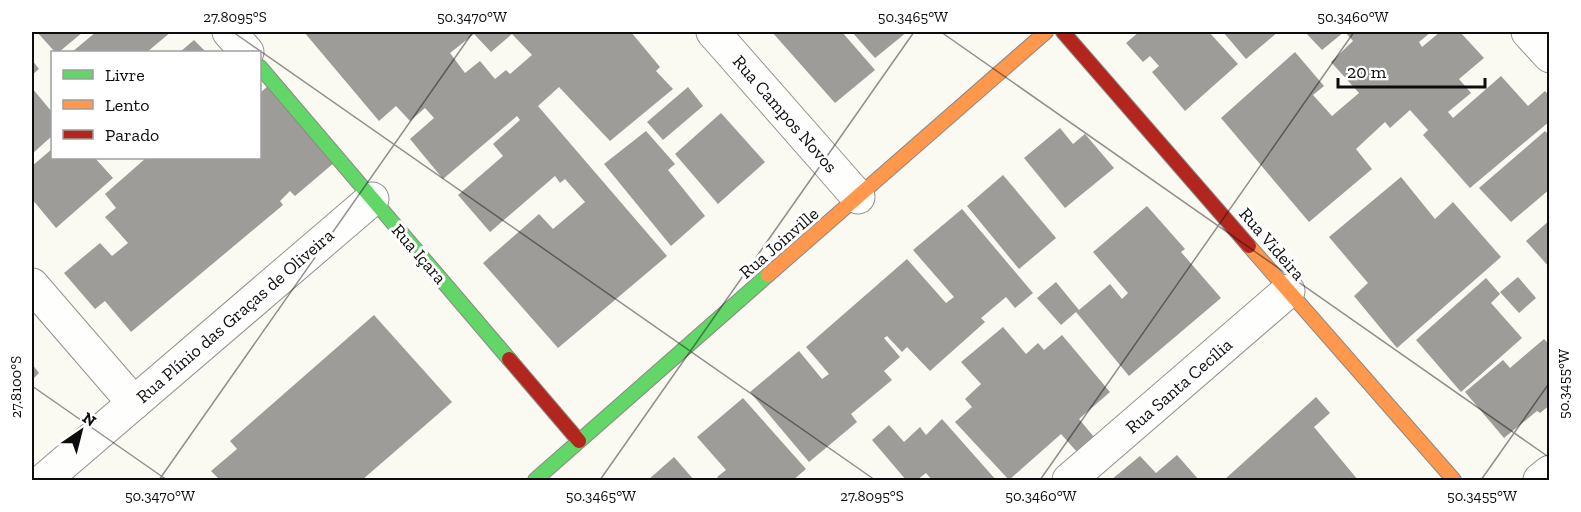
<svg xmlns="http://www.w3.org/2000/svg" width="1581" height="512" font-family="'Zilla Slab',serif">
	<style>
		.building { fill: #9e9c98; fill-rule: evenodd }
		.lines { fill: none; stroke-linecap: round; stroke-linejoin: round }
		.street-casing { stroke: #949390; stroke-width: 35 }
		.fast-casing { stroke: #8a8a87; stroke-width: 16 }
		.slow-casing { stroke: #8a8a87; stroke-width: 16 }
		.jam-casing { stroke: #8a8a87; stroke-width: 16 }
		.street { stroke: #fefefd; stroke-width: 33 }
		.fast { stroke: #63d668; stroke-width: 14 }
		.slow { stroke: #ff974d; stroke-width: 14 }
		.jam { stroke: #b3261e; stroke-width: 14 }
		.ticks { fill: none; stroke: #0d0d0d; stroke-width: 1.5; stroke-opacity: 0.45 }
		.labels { text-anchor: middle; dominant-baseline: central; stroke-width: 6; stroke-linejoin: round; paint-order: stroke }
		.street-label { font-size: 18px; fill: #0d0d0d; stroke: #fff }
		.neatline { fill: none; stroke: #0d0d0d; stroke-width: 2 }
		.ticks-label { font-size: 15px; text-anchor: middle; fill: #0d0d0d }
	</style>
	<rect width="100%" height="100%" fill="#faf9f2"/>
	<g class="building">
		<polygon points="37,32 83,32 59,52 55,52"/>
		<polygon points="96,32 171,32 147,52 72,52"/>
		<path d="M304,32H631L660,67L656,71L673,89L610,141L559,87L538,106L667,256L558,348L483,263L539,214L553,229L585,202L565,179L560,183L555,176L490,232L458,195L503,156L493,144L520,120L517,116L443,179L410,139L434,118L425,108L410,121L396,106L379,121ZM474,34L491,52L512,34L532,55L510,74L506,70L495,79L480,61L465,73L450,53Z"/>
		<polygon points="772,32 842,32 875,70 835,103"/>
		<polygon points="852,32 907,32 875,58"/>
		<polygon points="1139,32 1209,32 1238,64 1185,111 1152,72 1159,66 1150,56 1143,62 1126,43"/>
		<polygon points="1223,32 1278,32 1246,59"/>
		<polygon points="1305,32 1344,32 1322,50"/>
		<polygon points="1345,32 1431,32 1419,42 1422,47 1440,32 1460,32 1484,58 1459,79 1471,93 1448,112 1453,118 1501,76 1528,106 1545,91 1550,96 1550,121 1470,188 1423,135 1428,130 1410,110 1390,128 1385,122 1356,149 1372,169 1309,222 1221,118 1295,52 1324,86 1313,95 1332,116 1359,93 1331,62 1353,41"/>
		<polygon points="194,40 206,52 180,52"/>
		<polygon points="32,60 39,69 32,75"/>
		<polygon points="269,85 335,162 295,196 290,191 280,201 283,205 131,332 105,301 95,309 64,273 100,243 112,256 128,243 105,217 116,208 105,194 146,158 260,158 260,93"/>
		<polygon points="688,87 703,106 663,140 647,122"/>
		<polygon points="32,88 52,112 52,136 32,154"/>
		<polygon points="721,113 765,162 718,204 675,154"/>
		<polygon points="1060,128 1073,144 1085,134 1114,168 1065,208 1024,158"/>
		<polygon points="646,131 675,164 668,170 705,216 671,246 604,164"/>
		<polygon points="1545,131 1550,136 1550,189 1511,222 1479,188"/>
		<polygon points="52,149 52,158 95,158 113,178 56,228 32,199 32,166"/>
		<polygon points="1003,175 1056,238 1019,269 967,206"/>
		<polygon points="1401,177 1435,219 1453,202 1501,257 1397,348 1354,296 1368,283 1329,237"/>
		<polygon points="1147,206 1185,249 1181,252 1221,298 1129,376 1076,312 1061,325 1037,298 1056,282 1079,310 1110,284 1122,299 1128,293 1093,252"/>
		<polygon points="962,209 1033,293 1015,308 1006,297 981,318 985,322 930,371 907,347 902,352 887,336 884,338 900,357 884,371 892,380 851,414 857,422 809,462 750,392 799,351 822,379 829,374 806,347 907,259 946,303 954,297 913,250"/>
		<polygon points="1550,220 1550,268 1526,241"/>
		<polygon points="1518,277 1536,298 1519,313 1500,292"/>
		<polygon points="1486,278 1500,294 1491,303 1522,338 1461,392 1416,340"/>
		<polygon points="374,315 452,402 362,480 220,480 211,471 237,449 230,441"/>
		<polygon points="1003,327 1026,354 1038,343 1044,350 1062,335 1110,392 1079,419 1094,437 1077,452 1061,434 1009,480 955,422 972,407 965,399 981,384 961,362"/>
		<polygon points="1544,339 1550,345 1550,405 1540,413 1537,411 1504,438 1465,392 1503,360 1510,368"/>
		<polygon points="32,364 39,373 32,380"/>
		<polygon points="1316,397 1330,413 1314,427 1358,480 1224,480"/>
		<polygon points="743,398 806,469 793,480 720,480 717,477 726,470 697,437"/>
		<polygon points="942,419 996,480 932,480 926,473 917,480 906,480 872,440 889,425 904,442 920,427 926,435"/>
		<polygon points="1177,455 1199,480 1111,480 1140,456 1156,473"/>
		<polygon points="674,457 694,480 648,480"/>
	</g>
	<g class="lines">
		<g class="street-casing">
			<g id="street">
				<polyline points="229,32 247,52"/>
				<polyline points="713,32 858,197"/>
				<polyline points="1528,32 1550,56"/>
				<polyline points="32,285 134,403"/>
				<polyline points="44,480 372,199"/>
				<polyline points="1069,480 1288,291"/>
				<polyline points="1540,480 1550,472"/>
			</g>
		</g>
		<g class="fast-casing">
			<g id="fast">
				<polyline points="260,67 509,359"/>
				<polyline points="535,480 768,275"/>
			</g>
		</g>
		<g class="slow-casing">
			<g id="slow">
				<polyline points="1249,246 1454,480"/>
				<polyline points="768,275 1046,32"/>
			</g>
		</g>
		<g class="jam-casing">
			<g id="jam">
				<polyline points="1063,32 1249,246"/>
				<polyline points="509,359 579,441"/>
			</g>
		</g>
		<use href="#street" class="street"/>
		<use href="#fast" class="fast"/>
		<use href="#slow" class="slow"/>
		<use href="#jam" class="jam"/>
	</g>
	<path class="ticks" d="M233,32L875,480M941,32L1550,458M32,33L33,32M32,386L167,480M159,480L473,32M600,480L914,32M1040,480L1354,32M1481,480L1550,382"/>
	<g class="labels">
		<g class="street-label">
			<text transform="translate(785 114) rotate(49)">Rua Campos Novos</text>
			<text transform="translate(779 243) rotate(-41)">Rua Joinville</text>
			<text transform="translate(1272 244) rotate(49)">Rua Videira</text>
			<text transform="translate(419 254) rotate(49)">Rua Içara</text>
			<text transform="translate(235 316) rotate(-41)">Rua Plínio das Graças de Oliveira</text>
			<text transform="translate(1179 386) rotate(-41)">Rua Santa Cecília</text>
		</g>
	</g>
	<rect width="1581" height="512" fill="none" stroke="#ffffff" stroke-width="66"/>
	<rect x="51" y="51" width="210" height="108" fill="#ffffff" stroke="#9e9e9e" stroke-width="1.5"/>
	<rect x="63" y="70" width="30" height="9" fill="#63d668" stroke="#9e9e9e" stroke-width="1.5"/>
	<text x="105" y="81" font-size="18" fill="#0d0d0d">Livre</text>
	<rect x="63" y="100" width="30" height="9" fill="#ff974d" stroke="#9e9e9e" stroke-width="1.5"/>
	<text x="105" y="111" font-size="18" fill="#0d0d0d">Lento</text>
	<rect x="63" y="130" width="30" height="9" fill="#b3261e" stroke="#9e9e9e" stroke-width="1.5"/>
	<text x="105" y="141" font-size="18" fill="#0d0d0d">Parado</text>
	<g transform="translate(81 431) rotate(35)" stroke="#ffffff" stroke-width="4.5" paint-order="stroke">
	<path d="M0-4.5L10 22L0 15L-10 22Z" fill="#0d0d0d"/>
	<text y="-9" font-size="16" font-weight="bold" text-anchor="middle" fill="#0d0d0d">N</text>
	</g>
	<path d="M1338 78v9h147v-9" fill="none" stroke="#0d0d0d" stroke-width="3"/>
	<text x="1347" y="78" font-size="18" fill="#0d0d0d" stroke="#ffffff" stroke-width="4.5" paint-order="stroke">20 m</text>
	<rect x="33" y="33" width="1515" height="446" class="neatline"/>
	<g class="ticks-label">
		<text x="235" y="22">27.8095°S</text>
		<text x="472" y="22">50.3470°W</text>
		<text x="913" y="22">50.3465°W</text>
		<text x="1353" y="22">50.3460°W</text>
		<text transform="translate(1564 384) rotate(-90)" y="5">50.3455°W</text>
		<text transform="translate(16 387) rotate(-90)" y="5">27.8100°S</text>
		<text x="160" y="501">50.3470°W</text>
		<text x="601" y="501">50.3465°W</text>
		<text x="872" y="501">27.8095°S</text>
		<text x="1041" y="501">50.3460°W</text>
		<text x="1482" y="501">50.3455°W</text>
	</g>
</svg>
